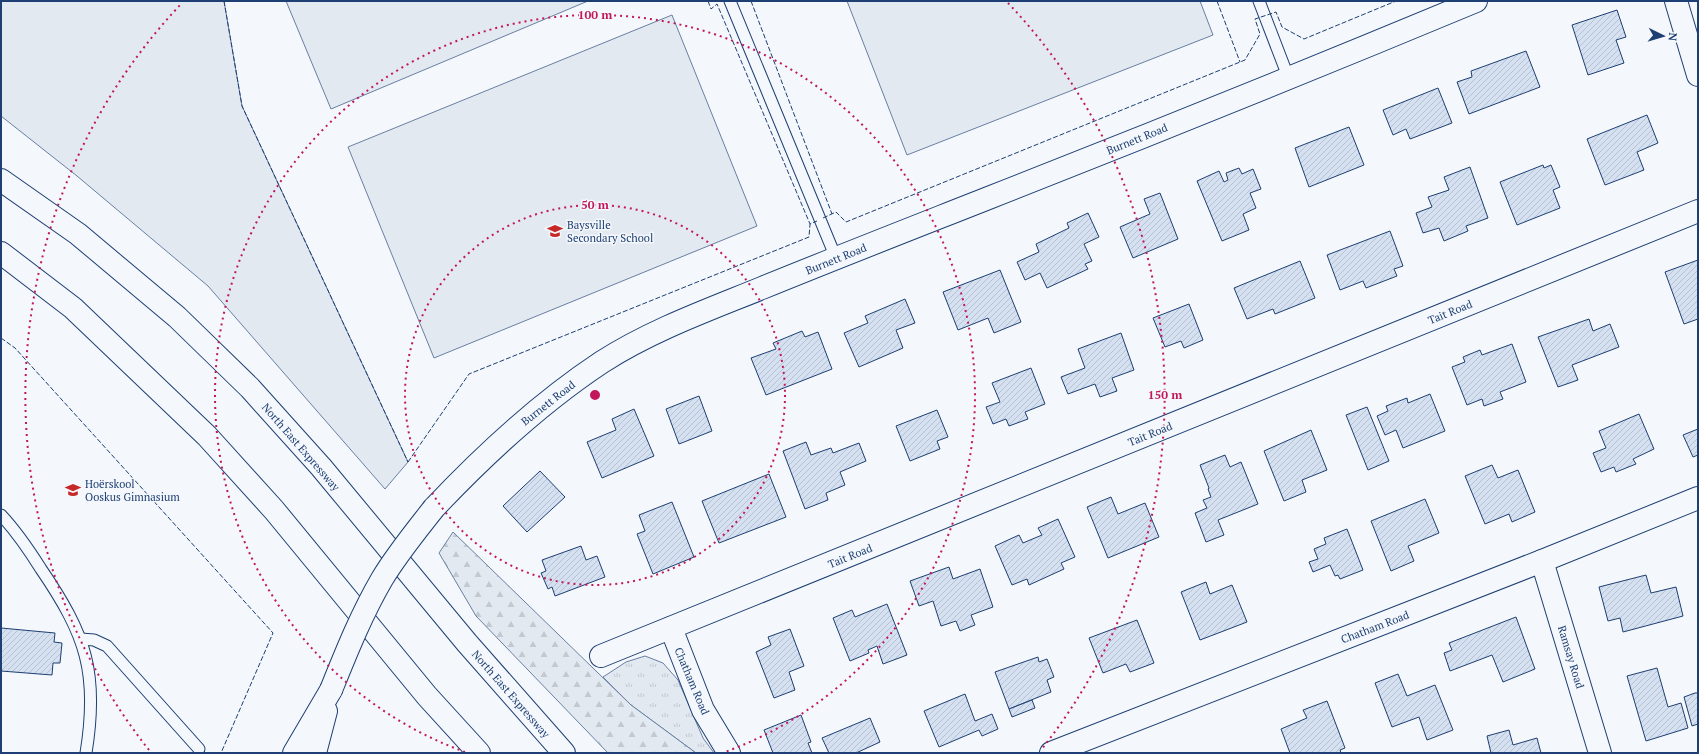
<svg xmlns="http://www.w3.org/2000/svg" width="1699" height="754" font-family="'PT Serif',serif">
	<style>
		.grass { fill: url(#grass-tufts); stroke: #687fa3 }
		.forest { fill: url(#forest-firs); stroke: #687fa3 }
		.park { fill: #e3e9f0; stroke: #687fa3 }
		.building { fill: url(#building-hatch); stroke: #1d3f73 }
		.lines { fill: none; stroke-linecap: round; stroke-linejoin: round }
		.service-casing { stroke: #1d3f73; stroke-width: 13 }
		.minor-casing { stroke: #1d3f73; stroke-width: 24 }
		.tertiary-casing { stroke: #1d3f73; stroke-width: 24 }
		.trunk-casing { stroke: #1d3f73; stroke-width: 24 }
		.service { stroke: #f4f7fb; stroke-width: 11 }
		.minor { stroke: #f4f7fb; stroke-width: 22 }
		.tertiary { stroke: #f4f7fb; stroke-width: 22 }
		.trunk { stroke: #f4f7fb; stroke-width: 22 }
		.tertiary-bridge-casing { stroke: #1d3f73; stroke-width: 24; stroke-linecap: butt }
		.tertiary-bridge { stroke: #f4f7fb; stroke-width: 22 }
		.fence { stroke: #1d3f73; stroke-width: 1; stroke-dasharray: 5 2; stroke-linecap: butt }
		.ring { fill: none; stroke: #c2185b; stroke-width: 2; stroke-dasharray: 2 4 }
		.labels { text-anchor: middle; dominant-baseline: central; stroke-width: 3; stroke-linejoin: round; paint-order: stroke }
		.street-label { font-size: 11px; fill: #1d3f73; stroke: #f4f7fb }
		.poi-label { font-size: 11px; fill: #1d3f73; stroke: #f4f7fb; text-anchor: start }
		.centre { fill: #c2185b; stroke: #f4f7fb; stroke-width: 2 }
		.ring-label { font-size: 12px; text-anchor: middle; font-weight: bold; fill: #c2185b; stroke: #f4f7fb; stroke-width: 3; stroke-linejoin: round; paint-order: stroke }
	</style>
	<defs>
		<pattern id="grass-tufts" width="24" height="20" patternUnits="userSpaceOnUse"><rect width="24" height="20" fill="#e3e9f0"/><path d="M3 7l-1-3M5 7V3M7 7l1-3M15 17l-1-3M17 17v-4M19 17l1-3" fill="none" stroke="#c2c9d1"/></pattern>
		<pattern id="forest-firs" width="22" height="20" patternUnits="userSpaceOnUse"><rect width="22" height="20" fill="#e3e9f0"/><path d="M5 1l3.5 6h-7zM16 11l3.5 6h-7z" fill="#c2c9d1"/></pattern>
		<pattern id="building-hatch" width="6" height="6" patternUnits="userSpaceOnUse"><rect width="6" height="6" fill="#d5e0f0"/><path d="M-1 1l2-2M0 6l6-6M5 7l2-2" fill="none" stroke="#b6c1d1"/></pattern>
	</defs>
	<rect width="100%" height="100%" fill="#f4f7fb"/>
	<polygon class="grass" points="645,656 663,663 678,680 703,738 714,753 696,753 631,705 603,677 626,662"/>
	<polygon class="forest" points="453,532 631,705 696,753 608,753 476,616 439,553"/>
	<g class="park">
		<polygon points="1,1 224,1 242,106 408,462 385,489 208,286 77,176 1,116"/>
		<polygon points="286,1 588,1 331,109"/>
		<polygon points="847,1 1200,1 1213,35 907,155"/>
		<polygon points="672,15 757,226 434,358 348,147"/>
	</g>
	<g class="building">
		<polygon points="1617,10 1626,37 1616,40 1624,63 1588,75 1572,25"/>
		<polygon points="1526,51 1540,87 1469,114 1457,82 1472,77 1471,71"/>
		<polygon points="1438,88 1452,123 1410,139 1406,129 1393,135 1383,110"/>
		<polygon points="1647,115 1658,143 1637,152 1644,170 1605,185 1587,139"/>
		<polygon points="1349,127 1364,165 1309,187 1295,148"/>
		<polygon points="1543,165 1544,168 1551,165 1560,187 1553,190 1560,208 1517,225 1500,182"/>
		<polygon points="1470,167 1488,218 1466,226 1468,231 1444,241 1439,228 1423,233 1416,213 1432,207 1428,197 1449,190 1444,177"/>
		<polygon points="1239,168 1242,174 1253,169 1261,189 1250,193 1256,208 1243,214 1249,230 1222,241 1197,181 1219,171 1224,182 1228,180 1226,173"/>
		<polygon points="1160,193 1178,239 1133,258 1120,227 1150,214 1144,199"/>
		<polygon points="1088,213 1099,237 1084,244 1092,261 1085,264 1088,269 1047,288 1040,273 1025,280 1017,262 1039,252 1036,244 1069,228 1067,223"/>
		<polygon points="1390,231 1403,266 1394,269 1397,276 1366,288 1363,281 1340,290 1327,255"/>
		<polygon points="1698,260 1698,319 1684,324 1665,272"/>
		<polygon points="1300,261 1315,298 1275,314 1273,309 1247,319 1234,288"/>
		<polygon points="1000,270 1021,322 994,333 988,318 958,330 943,292"/>
		<polygon points="905,299 915,323 896,330 903,348 859,367 844,333 868,323 865,316"/>
		<polygon points="1189,304 1203,340 1184,348 1181,341 1165,347 1153,318"/>
		<polygon points="1589,319 1593,331 1610,324 1619,347 1572,365 1578,380 1558,387 1538,337"/>
		<polygon points="802,331 805,337 818,332 832,369 766,395 751,358 776,349 773,343"/>
		<polygon points="1121,333 1134,370 1112,378 1117,391 1100,397 1095,384 1068,394 1061,377 1085,368 1078,349"/>
		<polygon points="1512,344 1526,382 1500,392 1503,399 1484,406 1482,399 1467,405 1452,367 1465,362 1463,357 1480,350 1482,355"/>
		<polygon points="1031,368 1045,404 1025,412 1028,419 1009,426 1006,419 993,424 986,407 1000,402 992,383"/>
		<polygon points="1430,394 1445,431 1403,448 1396,430 1385,435 1377,416 1388,411 1386,406 1407,398 1408,403"/>
		<polygon points="699,396 712,431 679,444 666,409"/>
		<polygon points="1367,407 1389,461 1368,470 1346,415"/>
		<polygon points="634,409 654,456 602,478 587,442 616,430 612,419"/>
		<polygon points="937,410 948,437 937,441 940,449 910,461 896,426"/>
		<polygon points="1639,414 1654,449 1633,459 1636,464 1616,472 1614,467 1601,472 1593,453 1606,448 1599,431"/>
		<polygon points="1698,429 1698,455 1693,457 1683,435"/>
		<polygon points="1311,430 1327,470 1302,480 1306,492 1284,501 1264,451"/>
		<polygon points="806,442 811,455 831,448 833,453 859,443 866,461 840,472 845,485 826,493 828,500 805,509 783,451"/>
		<polygon points="1225,455 1230,467 1241,462 1258,504 1218,520 1224,535 1206,542 1195,513 1207,508 1203,500 1211,497 1208,489 1209,488 1200,465"/>
		<polygon points="1492,465 1498,478 1518,470 1535,512 1512,522 1509,514 1485,524 1465,476"/>
		<polygon points="540,471 565,497 527,532 503,506"/>
		<polygon points="769,474 786,517 719,543 702,501"/>
		<polygon points="1111,497 1118,514 1145,503 1159,537 1108,558 1087,507"/>
		<polygon points="1425,499 1439,533 1408,546 1414,561 1391,571 1371,521"/>
		<polygon points="672,502 694,557 653,574 637,534 645,531 639,515"/>
		<polygon points="1058,519 1075,557 1061,563 1064,569 1029,585 1027,579 1012,585 995,546 1019,535 1023,543 1042,535 1038,528"/>
		<polygon points="1347,529 1363,570 1340,579 1338,575 1335,576 1330,565 1313,572 1309,562 1318,559 1314,549 1326,544 1324,538"/>
		<polygon points="581,546 586,560 597,556 605,577 555,596 552,587 548,589 541,573 546,571 542,560"/>
		<polygon points="949,567 953,579 980,569 993,607 971,615 975,625 960,631 956,621 941,626 933,601 919,606 910,581"/>
		<polygon points="1646,575 1651,593 1676,587 1683,616 1623,632 1620,618 1608,621 1599,587"/>
		<polygon points="1206,582 1210,594 1232,585 1247,622 1200,640 1181,592"/>
		<polygon points="887,604 907,655 883,664 877,646 868,650 869,653 850,661 833,618 852,610 855,617"/>
		<polygon points="1516,617 1535,669 1503,682 1492,655 1450,671 1444,653 1452,650 1449,643"/>
		<polygon points="1137,620 1154,663 1130,672 1126,664 1103,673 1089,638"/>
		<polygon points="1,628 55,633 54,642 62,643 60,663 53,663 52,675 1,671"/>
		<polygon points="790,629 804,666 789,672 795,690 774,698 756,652 771,645 768,637"/>
		<polygon points="1038,657 1039,662 1047,659 1054,677 1047,680 1051,692 1009,709 995,672"/>
		<polygon points="1657,668 1668,707 1681,703 1688,728 1646,741 1627,676"/>
		<polygon points="1398,674 1407,696 1435,685 1453,730 1427,740 1419,717 1392,727 1375,683"/>
		<polygon points="1695,693 1698,693 1698,724 1692,726 1684,697"/>
		<polygon points="965,694 975,721 992,714 998,729 982,736 979,730 939,747 924,711"/>
		<polygon points="1032,700 1035,708 1012,717 1009,709"/>
		<polygon points="1327,701 1345,748 1340,750 1341,753 1290,753 1281,729 1307,718 1303,710"/>
		<polygon points="801,715 811,742 808,743 812,753 773,753 764,730"/>
		<polygon points="870,718 880,742 856,753 829,753 822,738"/>
		<polygon points="1509,730 1513,745 1537,738 1541,753 1491,753 1487,736"/>
	</g>
	<g class="lines">
		<g class="service-casing">
			<g id="service">
				<polyline points="730,1 836,258"/>
				<polyline points="1259,1 1289,79"/>
				<path d="M1,515C17,532 29,550 41,569C86,635 99,673 86,753"/>
				<polyline points="81,639 94,640 107,646 199,749"/>
			</g>
		</g>
		<g class="minor-casing">
			<g id="minor">
				<polyline points="1676,1 1698,75"/>
				<polyline points="1542,561 1600,753"/>
				<polyline points="671,628 703,710 729,753"/>
				<polyline points="601,656 1698,211"/>
				<polyline points="1051,753 1542,561 1698,498"/>
			</g>
		</g>
		<g class="tertiary-casing">
			<g id="tertiary">
				<path d="M434,508C485,454 540,403 602,362C652,330 708,310 762,288C838,257 915,227 991,197C1154,133 1315,68 1476,1"/>
				<polyline points="294,753 331,690"/>
				<polyline points="315,753 326,711"/>
			</g>
		</g>
		<g class="trunk-casing">
			<g id="trunk">
				<polyline points="1,180 78,234 177,317 250,388 321,467 467,643 564,753"/>
				<polyline points="1,253 73,308 207,436 274,510 427,696 479,753"/>
			</g>
		</g>
		<use href="#service" class="service"/>
		<use href="#minor" class="minor"/>
		<use href="#tertiary" class="tertiary"/>
		<use href="#trunk" class="trunk"/>
		<g class="tertiary-bridge-casing">
			<path id="tertiary-bridge" d="M331,690C346,653 361,615 382,579C397,554 416,531 434,508"/>
		</g>
		<use href="#tertiary-bridge" class="tertiary-bridge"/>
		<g class="fence">
			<polyline points="224,1 242,106 408,462"/>
			<polyline points="708,1 711,9 717,4 810,224"/>
			<polyline points="751,1 832,214"/>
			<polyline points="1217,1 1240,62"/>
			<polyline points="823,218 836,212 846,222 1245,60 1260,34 1255,19 1276,12 1282,27 1304,39 1396,1"/>
			<polyline points="1,338 15,348 273,633 221,753"/>
			<polyline points="408,462 469,374 809,237 810,224 817,221"/>
		</g>
	</g>
	<g class="ring">
		<circle cx="595" cy="395" r="190"/>
		<path d="M465 752A380 380 0 1 1 725 752"/>
		<path d="M149 750A570 570 0 0 1 182 3M1008 3A570 570 0 0 1 1041 750"/>
	</g>
	<defs>
		<g id="school-bare" transform="scale(1.2)"><path d="M0-5L7-2L0 1L-7-2ZM-4 1L0 2.5L4 1V4Q0 6-4 4Z" fill="#c62828" stroke="#f4f7fb" stroke-width="2.5" paint-order="stroke"/></g>
	</defs>
	<g fill-rule="evenodd">
		<use href="#school-bare" x="555" y="231"/>
		<use href="#school-bare" x="73" y="490"/>
	</g>
	<g class="labels">
		<g class="street-label">
			<text transform="translate(1137 139) rotate(-22)">Burnett Road</text>
			<text transform="translate(836 259) rotate(-22)">Burnett Road</text>
			<text transform="translate(1450 312) rotate(-22)">Tait Road</text>
			<text transform="translate(548 403) rotate(-38)">Burnett Road</text>
			<text transform="translate(1150 434) rotate(-22)">Tait Road</text>
			<text transform="translate(301 447) rotate(49)">North East Expressway</text>
			<text transform="translate(850 556) rotate(-22)">Tait Road</text>
			<text transform="translate(1375 627) rotate(-21)">Chatham Road</text>
			<text transform="translate(1571 657) rotate(73)">Ramsay Road</text>
			<text transform="translate(692 681) rotate(67)">Chatham Road</text>
			<text transform="translate(511 694) rotate(49)">North East Expressway</text>
		</g>
		<g class="poi-label">
			<text x="567" y="225">Baysville<tspan x="567" dy="13">Secondary School</tspan></text>
			<text x="85" y="484">Hoërskool<tspan x="85" dy="13">Ooskus Gimnasium</tspan></text>
		</g>
	</g>
	<circle cx="595" cy="395" r="6" class="centre"/>
	<g class="ring-label">
		<text x="595" y="19">100 m</text>
		<text x="595" y="209">50 m</text>
		<text x="1165" y="399">150 m</text>
	</g>
	<rect width="1699" height="754" fill="none" stroke="#1d3f73" stroke-width="4"/>
	<g transform="translate(1663 36) rotate(95)" stroke="#f4f7fb" stroke-width="3" paint-order="stroke">
	<path d="M0-3L7 15L0 10L-7 15Z" fill="#1d3f73"/>
	<text y="-6" font-size="11" font-weight="bold" text-anchor="middle" fill="#1d3f73">N</text>
	</g>
</svg>
